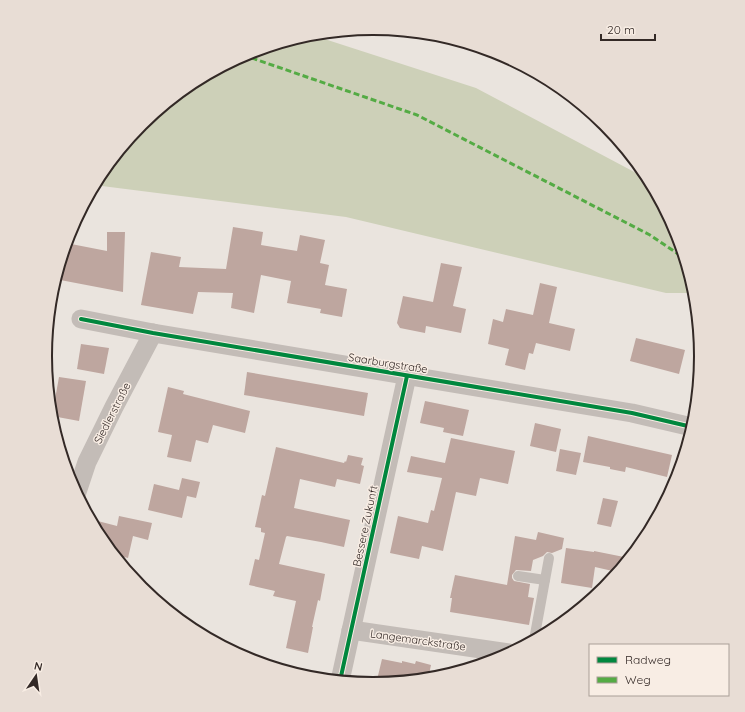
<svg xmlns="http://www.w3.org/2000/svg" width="745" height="712" font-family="Quicksand,sans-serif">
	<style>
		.green { fill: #cdd0b8 }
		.building { fill: #bea69f }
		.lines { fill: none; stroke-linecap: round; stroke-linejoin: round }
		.service { stroke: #c3bcb7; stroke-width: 10 }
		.minor { stroke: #c3bcb7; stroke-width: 19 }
		.quiet { stroke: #54ab44; stroke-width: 3; stroke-dasharray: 6 3; stroke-linecap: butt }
		.cycleway-casing { stroke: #f8ede4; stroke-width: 6 }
		.cycleway { stroke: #00873e; stroke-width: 4 }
		.labels { text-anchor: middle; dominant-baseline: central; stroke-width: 3; stroke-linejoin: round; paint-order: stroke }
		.street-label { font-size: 11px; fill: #332926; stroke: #f8ede4 }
		.rim { fill: none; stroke: #332926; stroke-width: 2 }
	</style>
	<rect width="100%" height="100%" fill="#eae4de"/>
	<polygon class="green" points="309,34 476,88 640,175 654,189 676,231 694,293 666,293 346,217 94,185 100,174 141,124 190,83 247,53"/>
	<g class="building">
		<polygon points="233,227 263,232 261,245 297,251 300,235 325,240 320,263 329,265 325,285 347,289 342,317 320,313 321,309 287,303 291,281 261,275 254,313 231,308 233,293 198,292 193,314 141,305 151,252 181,257 179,267 226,269"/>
		<polygon points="107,232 125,232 123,292 55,279 66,243 107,251"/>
		<polygon points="441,263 462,267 453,306 466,309 461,333 426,326 425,333 400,328 397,323 403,296 433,302"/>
		<polygon points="540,283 557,287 549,323 575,329 570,351 536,343 533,354 529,353 525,370 505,365 509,349 488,344 493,319 503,322 506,309 533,315"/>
		<polygon points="636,338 685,350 679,374 630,361"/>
		<polygon points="81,344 109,348 104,374 77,369"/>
		<polygon points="247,372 368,393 364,416 244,395"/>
		<polygon points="59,377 86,381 79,421 52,416"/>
		<polygon points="168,387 184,391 183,394 250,411 245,433 213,425 208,443 196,440 191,462 167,457 172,435 158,432"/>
		<polygon points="425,401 469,410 463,436 443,432 444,428 420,423"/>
		<polygon points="535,423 561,429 556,452 530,446"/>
		<polygon points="588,436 672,455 667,477 626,467 625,472 610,469 610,467 583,462"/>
		<polygon points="451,438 515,451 508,484 480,478 476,496 456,492 443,551 422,546 419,559 390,553 398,516 428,523 431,510 434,511 442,478 407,472 411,456 445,463"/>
		<polygon points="276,447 344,463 345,461 346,462 348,455 363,458 361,465 364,466 360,484 337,479 335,487 300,479 294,508 350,520 344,547 321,542 287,536 286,537 279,564 325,574 320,601 318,600 312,627 313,627 308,653 286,648 296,601 273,596 275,591 249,585 255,559 259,560 265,533 261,532 261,528 255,527 262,495 265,496"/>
		<polygon points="560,449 581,453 576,475 556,471"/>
		<polygon points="182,478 200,482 196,498 187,496 182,518 148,510 154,484 179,490"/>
		<polygon points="603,498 618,501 611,527 597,524"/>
		<polygon points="119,516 152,523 148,540 133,536 128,558 113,554 100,538 90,519 117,526"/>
		<polygon points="538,532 564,538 562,549 552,553 547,552 543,556 533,560 531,571 516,570 512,575 512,578 514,581 530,584 528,597 534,598 529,625 450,612 452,598 450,598 455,575 507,585 515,536 536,540"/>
		<polygon points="566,548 594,552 594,551 629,558 617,572 595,567 592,588 561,583"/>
		<polygon points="382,659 402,663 402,661 415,664 416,661 431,665 428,679 376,684"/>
	</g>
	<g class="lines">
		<g class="service">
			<polyline points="518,576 545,580"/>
			<polyline points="534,640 549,558"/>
		</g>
		<g class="minor">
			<polyline points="81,319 153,333 632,413 692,427"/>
			<polyline points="76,495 87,462 114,407 153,333"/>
			<polyline points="351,630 509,653"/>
			<polyline points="340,681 407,376"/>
		</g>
		<polyline class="quiet" points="243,55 417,115 650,235 684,258"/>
		<g class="cycleway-casing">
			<g id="cycleway">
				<polyline points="81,319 153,333 632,413 692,427"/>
				<polyline points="340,681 407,376"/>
			</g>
		</g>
		<use href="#cycleway" class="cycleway"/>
	</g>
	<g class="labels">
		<g class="street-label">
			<text transform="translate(388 363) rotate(9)">Saarburgstraße</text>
			<text transform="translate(112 413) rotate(-63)">Siedlerstraße</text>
			<text transform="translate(365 526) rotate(-78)">Bessere Zukunft</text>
			<text transform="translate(418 640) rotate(8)">Langemarckstraße</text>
		</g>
	</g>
	<path d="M0 0H745V712H0ZM52 356a321 321 0 1 1 642 0a321 321 0 1 1-642 0Z" fill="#e8ddd5" fill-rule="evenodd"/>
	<path class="rim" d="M52 356a321 321 0 1 1 642 0a321 321 0 1 1-642 0Z"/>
	<rect x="589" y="644" width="140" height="52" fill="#f8ede4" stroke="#a99f98"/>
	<rect x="597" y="657" width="20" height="6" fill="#00873e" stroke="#a99f98"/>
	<text x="625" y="664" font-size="12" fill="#332926">Radweg</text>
	<rect x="597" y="677" width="20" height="6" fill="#54ab44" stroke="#a99f98"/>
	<text x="625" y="684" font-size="12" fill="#332926">Weg</text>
	<g transform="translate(36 676) rotate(13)" stroke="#f8ede4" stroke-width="3" paint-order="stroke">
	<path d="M0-3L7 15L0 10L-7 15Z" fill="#332926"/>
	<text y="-6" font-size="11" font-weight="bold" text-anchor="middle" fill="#332926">N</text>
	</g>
	<path d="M601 34v6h54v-6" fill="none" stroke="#332926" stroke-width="2"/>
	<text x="607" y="34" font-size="12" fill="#332926" stroke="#f8ede4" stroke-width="3" paint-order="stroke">20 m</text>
</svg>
